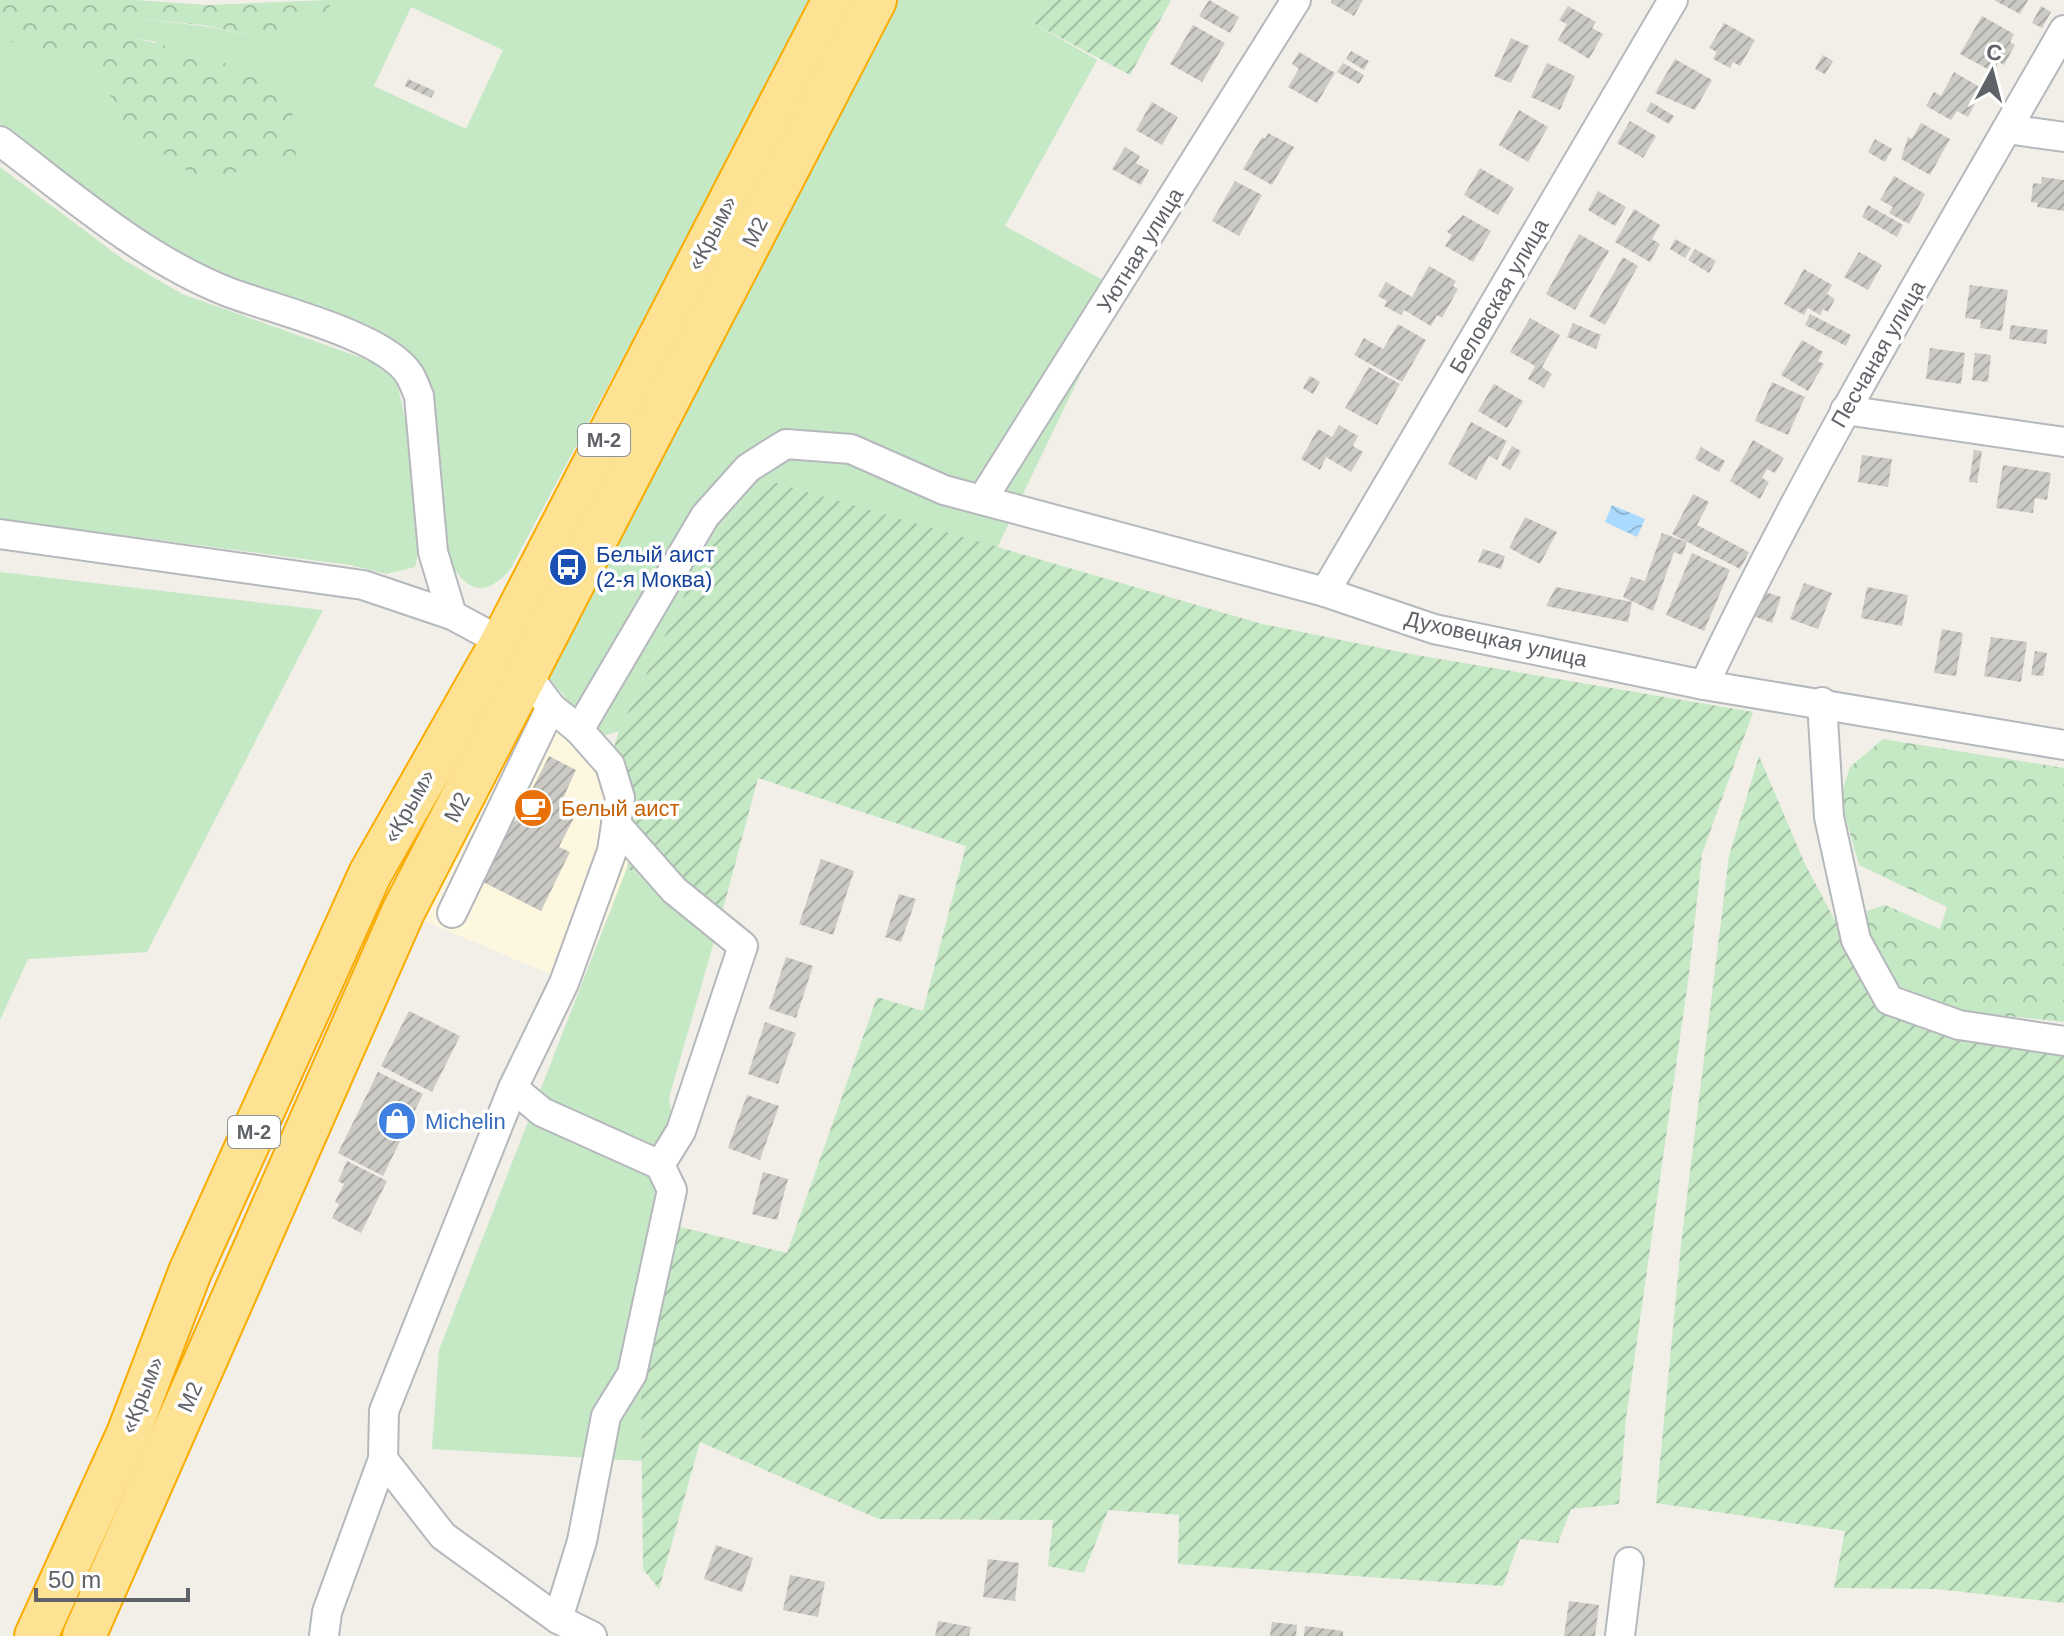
<svg xmlns="http://www.w3.org/2000/svg" width="2064" height="1636" font-family="Arial,sans-serif">
	<style>
		.commercial { fill: #fef7e0 }
		.grass { fill: #c5e8c5; fill-rule: evenodd }
		.forest { fill: url(#forest-crowns) }
		.garden { fill: url(#garden-furrows) }
		.water { fill: url(#water-waves) }
		.building { fill: url(#building-hatch) }
		.lines { fill: none; stroke-linecap: round; stroke-linejoin: round }
		.minor-casing { stroke: #b5b8bc; stroke-width: 32 }
		.highway-casing { stroke: #f9ab00; stroke-width: 46 }
		.minor { stroke: #fff; stroke-width: 28 }
		.highway { stroke: #fde293; stroke-width: 42 }
		.labels { text-anchor: middle; dominant-baseline: central; stroke-width: 7; stroke-linejoin: round; paint-order: stroke }
		.shield { fill: #fff; stroke: #8f9295; stroke-width: 2 }
		.shield-label { font-size: 20px; font-weight: bold; fill: #5f6368 }
		.street-label { font-size: 22px; fill: #5f6368; stroke: #fff }
		.transit-label { font-size: 22px; fill: #164399; stroke: #fff; text-anchor: start }
		.food-label { font-size: 22px; fill: #c56008; stroke: #fff; text-anchor: start }
		.shop-label { font-size: 22px; fill: #366cbe; stroke: #fff; text-anchor: start }
	</style>
	<defs>
		<pattern id="forest-crowns" width="20" height="18" patternUnits="userSpaceOnUse" patternTransform="scale(2)"><rect width="20" height="18" fill="#c5e8c5"/><path d="M2 6a3 3 0 1 1 6 0M12 15a3 3 0 1 1 6 0" fill="none" stroke="#a3c0a4"/></pattern>
		<pattern id="garden-furrows" width="10" height="10" patternUnits="userSpaceOnUse" patternTransform="scale(2)"><rect width="10" height="10" fill="#c5e8c5"/><path d="M-1 1l2-2M0 10L10 0M9 11l2-2" fill="none" stroke="#a3c0a4"/></pattern>
		<pattern id="water-waves" width="16" height="10" patternUnits="userSpaceOnUse" patternTransform="scale(2)"><rect width="16" height="10" fill="#aadaff"/><path d="M0 5q4-4 8 0t8 0" fill="none" stroke="#8eb4d2"/></pattern>
		<pattern id="building-hatch" width="6" height="6" patternUnits="userSpaceOnUse" patternTransform="scale(2)"><rect width="6" height="6" fill="#cccac5"/><path d="M-1 1l2-2M0 6l6-6M5 7l2-2" fill="none" stroke="#a9a8a4"/></pattern>
	</defs>
	<rect width="100%" height="100%" fill="#f1efe8"/>
	<polygon class="commercial" points="485,633 548,677 599,737 614,747 630,776 636,807 627,868 579,986 403,912 370,874"/>
	<g class="grass">
		<path d="M327,0H813L510,570C485,597 469,593 450,563L416,364L189,263L107,210L0,124V39L92,62L129,130L157,42L119,35L133,18L203,26L268,39L330,8ZM411,7L503,50L466,129L374,86Z"/>
		<polygon points="869,0 1045,0 1033,23 1097,60 1005,226 1121,290 997,548 763,479 713,535 619,731 599,737 548,677"/>
		<polygon points="0,167 124,260 182,294 376,363 397,383 406,422 419,548 415,567 386,574 350,565 0,519"/>
		<polygon points="0,572 323,610 147,952 28,959 0,1020"/>
		<polygon points="627,868 719,924 669,1098 677,1145 676,1226 641,1385 642,1461 432,1449 439,1350"/>
	</g>
	<g class="forest">
		<polygon points="0,0 135,0 207,5 327,0 331,9 268,39 203,25 133,18 120,34 217,59 291,97 296,157 202,181 129,130 92,62 0,39"/>
		<polygon points="1883,739 2064,768 2064,1022 1932,1008 1882,979 1866,935 1867,911 1885,905 1940,929 1947,907 1859,865 1840,798 1850,767"/>
	</g>
	<g class="garden">
		<polygon points="1045,0 1171,0 1130,75 1033,23"/>
		<path d="M763,479L1262,624L1410,654L1753,712L1702,854L1689,974L1626,1418L1619,1504L1571,1509L1558,1543L1520,1539L1503,1586L1178,1564L1179,1515L1108,1510L1084,1573L1048,1566L1053,1520L879,1519L700,1442L659,1589L643,1569L641,1385L676,1226L787,1253L877,997L923,1011L966,846L758,778L719,924L627,868C635,815 642,796 614,747L619,731L713,535Z"/>
		<polygon points="1759,756 1805,864 1851,951 1928,1013 2064,1031 2064,1603 1936,1589 1834,1588 1845,1531 1656,1503 1681,1245 1729,856"/>
	</g>
	<polygon class="water" points="1612,505 1645,519 1637,537 1605,522"/>
	<g class="building">
		<polygon points="1209,0 1239,17 1230,33 1199,16"/>
		<polygon points="1332,0 1363,0 1354,16 1331,3"/>
		<polygon points="1994,0 2028,0 2020,14"/>
		<polygon points="1568,6 1596,22 1592,28 1603,34 1589,59 1558,40 1567,24 1559,20"/>
		<polygon points="2041,6 2051,12 2042,28 2032,23"/>
		<polygon points="1982,16 2014,34 2010,42 2015,45 2004,65 1999,62 1993,72 1960,54"/>
		<polygon points="1724,23 1755,40 1740,66 1733,62 1730,68 1713,59 1717,52 1709,48"/>
		<polygon points="1193,25 1225,43 1202,82 1170,64"/>
		<polygon points="1511,38 1529,46 1511,83 1494,76"/>
		<polygon points="1351,51 1369,61 1364,70 1346,59"/>
		<polygon points="1299,52 1335,73 1317,103 1288,87 1299,69 1292,64"/>
		<polygon points="1823,55 1833,61 1825,74 1815,69"/>
		<polygon points="1675,59 1712,80 1695,110 1655,93"/>
		<polygon points="1343,63 1364,75 1359,84 1337,72"/>
		<polygon points="1547,63 1575,76 1560,110 1531,97"/>
		<polygon points="1954,72 1983,89 1968,117 1957,111 1951,120 1926,106 1934,92 1941,96"/>
		<polygon points="408,79 435,91 431,98 405,86"/>
		<polygon points="1152,102 1178,117 1162,145 1136,130"/>
		<polygon points="1651,102 1674,116 1669,124 1646,111"/>
		<polygon points="1519,110 1548,127 1528,162 1499,145"/>
		<polygon points="1630,121 1656,136 1643,158 1617,143"/>
		<polygon points="1921,123 1950,139 1930,175 1901,159 1908,137 1912,139"/>
		<polygon points="1268,133 1294,147 1272,185 1243,169 1262,137 1265,139"/>
		<polygon points="1875,139 1892,149 1885,162 1868,152"/>
		<polygon points="1125,147 1140,156 1136,163 1149,170 1141,185 1112,169"/>
		<polygon points="1480,168 1514,188 1498,215 1464,195"/>
		<polygon points="1894,176 1925,194 1909,224 1889,213 1893,207 1880,200"/>
		<polygon points="2042,177 2064,180 2064,211 2037,207 2038,203 2031,202 2033,183 2041,184"/>
		<polygon points="1235,181 1262,195 1239,236 1212,221"/>
		<polygon points="1598,191 1626,207 1615,226 1588,210"/>
		<polygon points="1868,205 1903,225 1897,237 1862,217"/>
		<polygon points="1634,209 1660,225 1652,239 1660,244 1650,262 1615,242"/>
		<polygon points="1463,215 1491,231 1473,262 1445,246 1452,235 1447,232"/>
		<polygon points="1579,234 1609,251 1575,310 1546,294"/>
		<polygon points="1675,239 1691,248 1685,258 1670,249"/>
		<polygon points="1695,249 1716,261 1709,273 1688,260"/>
		<polygon points="1859,252 1882,265 1868,290 1844,277"/>
		<polygon points="1623,257 1638,266 1605,325 1589,316"/>
		<polygon points="1429,266 1456,281 1453,286 1458,289 1442,318 1437,315 1431,326 1404,310 1401,315 1384,306 1387,301 1378,296 1386,282 1412,297"/>
		<polygon points="1804,269 1832,285 1827,294 1835,299 1828,312 1823,309 1820,315 1808,308 1804,315 1784,304"/>
		<polygon points="1970,285 2008,290 2002,331 1980,328 1981,320 1965,318"/>
		<polygon points="1810,314 1851,335 1846,346 1805,325"/>
		<polygon points="1530,318 1560,335 1542,367 1552,374 1544,388 1528,379 1535,366 1510,352"/>
		<polygon points="1573,323 1601,335 1596,349 1567,337"/>
		<polygon points="1398,324 1426,340 1402,382 1354,355 1364,338 1383,349"/>
		<polygon points="2011,325 2048,330 2046,344 2009,339"/>
		<polygon points="1802,340 1823,352 1818,361 1824,364 1808,391 1781,375"/>
		<polygon points="1930,348 1965,353 1961,384 1926,379"/>
		<polygon points="1975,353 1991,355 1988,382 1972,380"/>
		<polygon points="1369,367 1400,384 1377,425 1345,408"/>
		<polygon points="1310,376 1320,382 1313,394 1303,388"/>
		<polygon points="1772,382 1805,397 1788,435 1755,421"/>
		<polygon points="1494,384 1523,401 1507,428 1478,411"/>
		<polygon points="1471,422 1507,441 1497,460 1489,456 1476,480 1448,464"/>
		<polygon points="1339,425 1358,436 1353,446 1363,452 1351,472 1326,457 1320,470 1301,459 1318,429 1332,437"/>
		<polygon points="1753,440 1784,458 1775,473 1767,469 1762,478 1769,482 1760,499 1730,481"/>
		<polygon points="1512,446 1521,451 1510,470 1501,465"/>
		<polygon points="1701,447 1725,461 1719,472 1695,459"/>
		<polygon points="1974,450 1982,451 1977,483 1969,482"/>
		<polygon points="1862,455 1892,459 1888,487 1858,482"/>
		<polygon points="2003,465 2051,473 2047,500 2035,498 2033,513 1996,508"/>
		<polygon points="1693,494 1709,502 1697,525 1749,552 1740,569 1672,534"/>
		<polygon points="1525,517 1557,532 1540,564 1509,548"/>
		<polygon points="1662,533 1687,542 1682,555 1674,552 1653,611 1623,597 1631,577 1645,581"/>
		<polygon points="1483,549 1505,556 1501,569 1478,562"/>
		<polygon points="1692,553 1730,570 1704,631 1666,615"/>
		<polygon points="1804,583 1832,593 1818,629 1790,619"/>
		<polygon points="1556,587 1632,602 1628,622 1546,606"/>
		<polygon points="1867,587 1908,595 1902,626 1861,618"/>
		<polygon points="1763,591 1781,597 1772,623 1754,616"/>
		<polygon points="1942,629 1963,633 1956,676 1934,673"/>
		<polygon points="1991,637 2027,642 2021,682 1984,676"/>
		<polygon points="2035,651 2047,653 2043,676 2031,675"/>
		<polygon points="549,756 576,770 563,798 580,806 559,847 570,852 541,911 477,879 508,817 516,821"/>
		<polygon points="821,859 854,871 833,935 799,924"/>
		<polygon points="899,894 916,899 901,942 885,937"/>
		<polygon points="786,957 813,966 796,1018 769,1009"/>
		<polygon points="409,1011 460,1036 432,1092 381,1066"/>
		<polygon points="765,1022 796,1033 778,1084 748,1074"/>
		<polygon points="378,1072 423,1094 383,1176 338,1153"/>
		<polygon points="747,1095 779,1106 760,1160 728,1148"/>
		<polygon points="347,1161 387,1181 361,1233 332,1218 339,1204 335,1202 344,1184 338,1181"/>
		<polygon points="763,1172 788,1179 777,1220 752,1214"/>
		<polygon points="716,1545 753,1558 742,1592 704,1579"/>
		<polygon points="988,1559 1019,1563 1015,1601 983,1597"/>
		<polygon points="790,1575 825,1582 818,1617 783,1610"/>
		<polygon points="1569,1601 1599,1605 1595,1636 1564,1636"/>
		<polygon points="938,1621 971,1627 969,1636 935,1636"/>
		<polygon points="1272,1622 1297,1625 1296,1636 1270,1636"/>
		<polygon points="1305,1626 1343,1631 1343,1636 1304,1636"/>
	</g>
	<g class="lines">
		<g class="minor-casing">
			<g id="minor">
				<polyline points="2007,129 2064,137"/>
				<path d="M0,141C71,195 144,259 228,292C272,309 384,335 409,374C413,380 416,389 419,396L433,552L452,615L502,642L551,707L579,730L610,765L620,798L612,851L564,983L513,1088L384,1411L383,1459L327,1612L324,1636"/>
				<polyline points="1845,410 2064,442"/>
				<polyline points="982,500 1296,0"/>
				<polyline points="0,534 363,585 452,615"/>
				<polyline points="1325,592 1673,0"/>
				<path d="M1704,685C1811,459 1940,246 2064,30"/>
				<polyline points="1822,702 1829,817 1856,940 1889,1000 1959,1025 2064,1041"/>
				<polyline points="579,730 705,516 748,468 786,444 851,449 944,490 1325,592 1434,629 1704,685 2064,745"/>
				<polyline points="616,824 674,890 743,946 681,1131 660,1165"/>
				<polyline points="452,913 551,707"/>
				<polyline points="513,1088 542,1112 660,1165 672,1190 632,1374 606,1416 582,1541 558,1619"/>
				<polyline points="383,1459 443,1536 558,1619 592,1636"/>
				<polyline points="1620,1636 1629,1562"/>
			</g>
		</g>
		<g class="highway-casing">
			<g id="highway">
				<polyline points="36,1636 128,1434 190,1272 370,874 502,642 834,0"/>
				<polyline points="84,1636 403,912 875,0"/>
			</g>
		</g>
		<use href="#minor" class="minor"/>
		<use href="#highway" class="highway"/>
	</g>
	<defs>
		<g id="bus-disc" transform="scale(2)"><circle r="9.5" fill="#1a4fb4" stroke="#fff"/><path d="M-5-6H5V4H4V6H2V4H-2V6H-4V4H-5ZM-3.5-4V0h7V-4ZM-3.5 1.2v1.5H-2V1.2ZM2 1.2v1.5H3.5V1.2Z" fill="#fff"/></g>
		<g id="cafe-disc" transform="scale(2)"><circle r="9.5" fill="#e8710a" stroke="#fff"/><path d="M-5.5-4.5H6V0H3Q3 3.5 0 3.5H-2.5Q-5.5 3.5-5.5 0ZM3-3.2v2h1.7v-2ZM-6 4.5H4V6H-6Z" fill="#fff"/></g>
		<g id="shop-disc" transform="scale(2)"><circle r="9.5" fill="#3f7fe0" stroke="#fff"/><path d="M-5-2.5h2.3a2.7 3.5 0 0 1 5.4 0H5L5.5 6h-11ZM-1.5-2.5h3a1.5 2.3 0 0 0-3 0Z" fill="#fff"/></g>
	</defs>
	<g fill-rule="evenodd">
		<use href="#bus-disc" x="568" y="567"/>
		<use href="#cafe-disc" x="533" y="808"/>
		<use href="#shop-disc" x="397" y="1121"/>
	</g>
	<g class="labels">
		<g class="shield">
			<rect x="578" y="424" width="52" height="32" rx="6"/>
			<rect x="228" y="1116" width="52" height="32" rx="6"/>
		</g>
		<g class="shield-label">
			<text x="604" y="440">М-2</text>
			<text x="254" y="1132">М-2</text>
		</g>
		<g class="street-label">
			<text transform="translate(755 232) rotate(-63)">М2</text>
			<text transform="translate(712 233) rotate(-62)">«Крым»</text>
			<text transform="translate(1140 250) rotate(-58)">Уютная улица</text>
			<text transform="translate(1499 296) rotate(-60)">Беловская улица</text>
			<text transform="translate(1878 354) rotate(-60)">Песчаная улица</text>
			<text transform="translate(1496 639) rotate(13)">Духовецкая улица</text>
			<text transform="translate(409 806) rotate(-60)">«Крым»</text>
			<text transform="translate(457 807) rotate(-63)">М2</text>
			<text transform="translate(142 1395) rotate(-68)">«Крым»</text>
			<text transform="translate(190 1397) rotate(-66)">М2</text>
		</g>
		<g class="transit-label">
			<text x="596" y="554">Белый аист<tspan x="596" dy="25">(2-я Моква)</tspan></text>
		</g>
		<g class="food-label">
			<text x="561" y="808">Белый аист</text>
		</g>
		<g class="shop-label">
			<text x="425" y="1121">Michelin</text>
		</g>
	</g>
	<g transform="translate(1992 72) rotate(7)" stroke="#ffffff" stroke-width="6" paint-order="stroke">
	<path d="M0-6L14 30L0 20L-14 30Z" fill="#5f6368"/>
	<text y="-12" font-size="22" font-weight="bold" text-anchor="middle" fill="#5f6368">С</text>
	</g>
	<path d="M36 1588v12h152v-12" fill="none" stroke="#5f6368" stroke-width="4"/>
	<text x="48" y="1588" font-size="24" fill="#5f6368" stroke="#ffffff" stroke-width="6" paint-order="stroke">50 m</text>
</svg>
